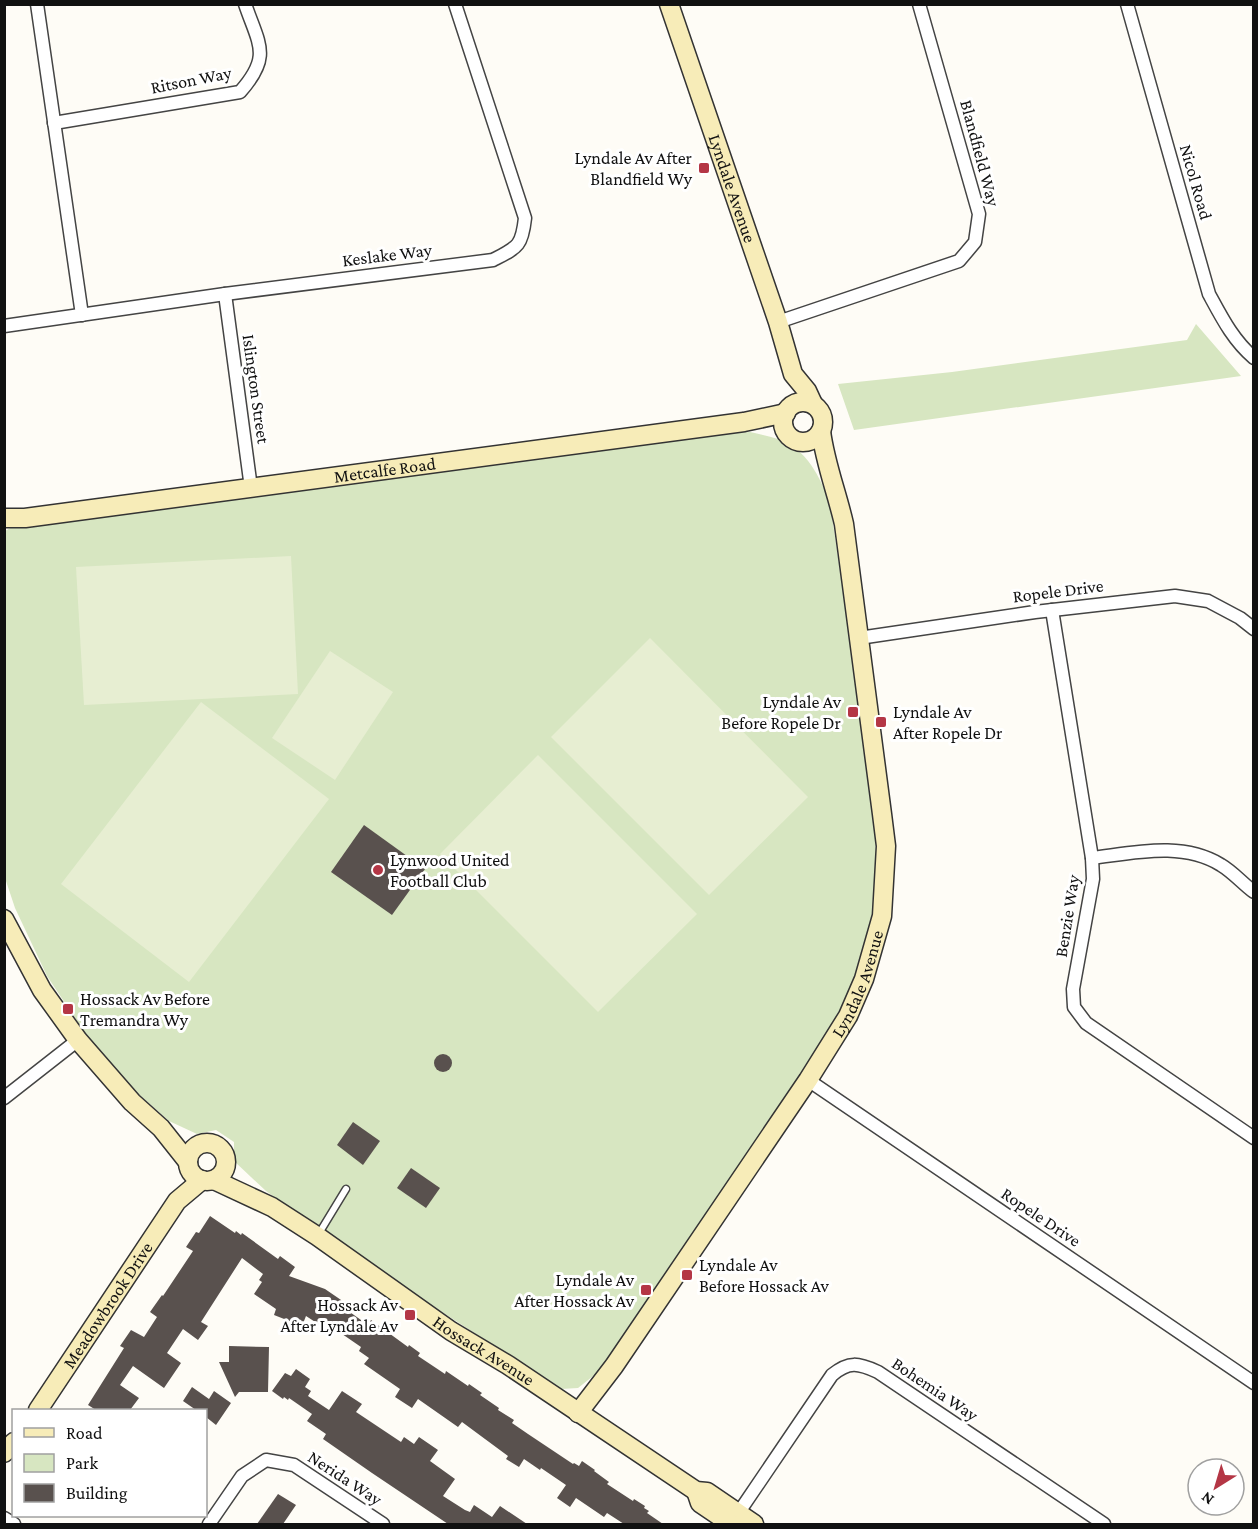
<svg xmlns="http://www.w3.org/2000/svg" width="1258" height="1529" font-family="'Crimson Pro',serif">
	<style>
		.green { fill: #d7e6c1 }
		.pitch { fill: #e7eed2 }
		.building { fill: #59514e }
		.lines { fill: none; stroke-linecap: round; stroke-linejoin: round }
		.lane-casing { stroke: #444; stroke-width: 9 }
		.street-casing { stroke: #444; stroke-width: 15 }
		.secondary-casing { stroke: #333; stroke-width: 21 }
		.lane { stroke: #fff; stroke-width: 6 }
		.street { stroke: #fff; stroke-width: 12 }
		.secondary { stroke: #f7ecb8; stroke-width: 18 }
		.poi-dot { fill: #b43645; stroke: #fff; stroke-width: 2 }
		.labels { text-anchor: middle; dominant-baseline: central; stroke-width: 6; stroke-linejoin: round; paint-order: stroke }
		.street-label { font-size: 18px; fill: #111; stroke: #fff }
		.poi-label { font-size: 18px; fill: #111; stroke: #fff; text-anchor: end }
	</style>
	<rect width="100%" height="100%" fill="#fefcf6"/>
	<g class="green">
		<polygon points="1196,324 1241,376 854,430 838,384 952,372 1187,340"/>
		<path d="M750,432C759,434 769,436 778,439C807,449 820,477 830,503C841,576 851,648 861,720C869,778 880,836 875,895C867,997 796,1082 741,1164C695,1232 648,1300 602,1369L578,1388L561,1389L360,1259L266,1191L234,1161V1142L216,1130L197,1134L169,1121L136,1092L107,1061L85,1033L47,976L15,908L5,878V531L25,520L722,433Z"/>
	</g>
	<g class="pitch">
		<polygon points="291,556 298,694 84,705 76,567"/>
		<polygon points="650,638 808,797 709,895 551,737"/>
		<polygon points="330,651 393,692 335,780 272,738"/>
		<polygon points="201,702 329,799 189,982 61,884"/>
		<polygon points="538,755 697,914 598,1012 440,854"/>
	</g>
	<g class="building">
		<polygon points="364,825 425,869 392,915 331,872"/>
		<circle cx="443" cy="1063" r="9"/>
		<polygon points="353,1122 380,1141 363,1165 337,1145"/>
		<polygon points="411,1168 440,1188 426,1208 397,1188"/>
		<polygon points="210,1216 235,1233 236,1231 241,1235 242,1233 278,1259 280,1256 295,1267 289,1276 325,1289 344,1302 343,1304 349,1308 347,1310 368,1325 371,1320 408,1347 409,1345 420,1353 418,1356 445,1374 446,1371 468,1386 469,1384 482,1393 480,1395 499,1408 498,1410 514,1420 512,1423 528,1434 573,1464 574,1463 579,1466 582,1461 595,1470 594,1471 609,1482 607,1484 633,1501 634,1499 645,1506 644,1508 649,1511 647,1513 663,1524 624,1524 607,1513 604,1517 576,1498 570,1507 557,1498 566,1485 541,1468 540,1470 524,1459 519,1467 506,1459 508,1456 462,1422 458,1427 418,1399 412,1408 395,1397 400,1389 364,1364 369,1358 359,1351 361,1347 329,1325 326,1329 306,1316 302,1326 274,1315 276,1309 254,1294 262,1282 259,1280 263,1274 242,1258 201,1322 208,1326 198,1340 183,1329 167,1353 181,1363 164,1388 133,1366 120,1385 139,1398 130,1410 96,1410 88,1405 124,1348 120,1346 131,1330 144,1337 157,1317 150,1312 162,1295 163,1296 193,1251 186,1247 196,1232 199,1233"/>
		<polygon points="229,1346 269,1347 268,1392 239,1392 235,1397 219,1362 229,1362"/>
		<polygon points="296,1369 310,1379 305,1387 311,1391 308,1396 329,1410 342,1391 362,1404 356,1412 401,1442 404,1437 414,1444 419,1437 438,1450 430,1461 455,1479 443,1496 465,1510 470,1512 474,1505 492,1517 500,1506 527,1524 448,1524 372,1473 323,1439 326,1434 307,1421 312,1414 289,1398 288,1400 284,1397 283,1399 272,1391 285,1373 291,1376"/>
		<polygon points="192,1387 209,1399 214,1391 231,1403 216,1425 206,1417 206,1410 196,1410 183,1401"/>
		<polygon points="278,1494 296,1505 283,1524 257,1524"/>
	</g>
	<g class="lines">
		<g class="lane-casing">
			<polyline id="lane" points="318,1235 346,1189"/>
		</g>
		<g class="street-casing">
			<g id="street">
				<polyline points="37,4 82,315"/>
				<path d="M1127,4L1209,294C1222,318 1233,340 1254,358"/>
				<path d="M54,123L240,92C272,56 259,45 245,4"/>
				<polyline points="225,294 251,488"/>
				<polyline points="778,322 959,261 975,242 979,214 919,4"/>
				<path d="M4,326L225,294L493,260C518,247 522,246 525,218L455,4"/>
				<polyline points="1052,610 1092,858 1093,879 1073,989 1074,1007 1086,1023 1254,1138"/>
				<polyline points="859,638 1035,612 1175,596 1208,601 1240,618 1254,629"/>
				<path d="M1092,858C1134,853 1182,841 1221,865C1233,872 1243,884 1254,892"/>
				<polyline points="808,1080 1254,1383"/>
				<polyline points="4,1098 78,1040"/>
				<polyline points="4,1518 14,1524"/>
				<path d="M735,1518L832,1375C849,1361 858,1363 878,1372L1104,1524"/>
				<polyline points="209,1524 242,1476 266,1460 294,1465 383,1524"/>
			</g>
		</g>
		<g class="secondary-casing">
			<g id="secondary">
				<path id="s1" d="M669,4L778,322L793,374L807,391L813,404"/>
				<circle cx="803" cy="422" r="20"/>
				<path id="s2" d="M4,518H25L744,422L786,413"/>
				<polyline points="4,919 42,990 78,1040 132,1102 161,1128 188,1162"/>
				<circle cx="207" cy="1162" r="19"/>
				<path id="s3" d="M214,1180L272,1207L317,1236L451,1331L508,1365L696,1491L707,1492L754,1524"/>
				<path id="s4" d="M38,1410L177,1201L202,1180"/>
				<path id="s5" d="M578,1413L614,1366L808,1080L848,1016L864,979L882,916L886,846L882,814L844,524C837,493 825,463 821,431"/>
				<polyline points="4,1453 14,1442"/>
				<polyline points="696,1491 700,1503 731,1524"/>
			</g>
		</g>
		<use href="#lane" class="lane"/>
		<use href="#street" class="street"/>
		<use href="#secondary" class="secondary"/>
	</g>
	<g class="poi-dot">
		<rect x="698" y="162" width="12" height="12" rx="3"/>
		<rect x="847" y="706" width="12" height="12" rx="3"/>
		<rect x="875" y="716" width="12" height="12" rx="3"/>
		<circle cx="378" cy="870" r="6"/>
		<rect x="62" y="1003" width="12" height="12" rx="3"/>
		<rect x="681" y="1269" width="12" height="12" rx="3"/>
		<rect x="640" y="1284" width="12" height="12" rx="3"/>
		<rect x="404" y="1309" width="12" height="12" rx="3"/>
	</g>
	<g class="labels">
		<g class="street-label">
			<text transform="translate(191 80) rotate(-11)">Ritson Way</text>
			<text transform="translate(980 153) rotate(75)">Blandfield Way</text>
			<text transform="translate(1196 182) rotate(74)">Nicol Road</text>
			<text stroke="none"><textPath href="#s1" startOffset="195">Lyndale Avenue</textPath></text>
			<text transform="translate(387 255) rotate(-7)">Keslake Way</text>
			<text transform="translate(256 389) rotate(82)">Islington Street</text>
			<text stroke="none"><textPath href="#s2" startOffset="384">Metcalfe Road</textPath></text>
			<text transform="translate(1058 591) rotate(-7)">Ropele Drive</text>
			<text transform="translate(1067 916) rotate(-81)">Benzie Way</text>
			<text stroke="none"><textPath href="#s5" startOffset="514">Lyndale Avenue</textPath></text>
			<text transform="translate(1041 1217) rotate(34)">Ropele Drive</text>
			<text stroke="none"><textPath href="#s4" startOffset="126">Meadowbrook Drive</textPath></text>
			<text stroke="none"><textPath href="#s3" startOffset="320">Hossack Avenue</textPath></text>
			<text transform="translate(935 1389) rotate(34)">Bohemia Way</text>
			<text transform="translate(345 1478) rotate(33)">Nerida Way</text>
		</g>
		<g class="poi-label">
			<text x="692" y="158">Lyndale Av After<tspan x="692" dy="21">Blandfield Wy</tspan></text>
			<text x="841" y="702">Lyndale Av<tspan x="841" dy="21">Before Ropele Dr</tspan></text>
			<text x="893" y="712" text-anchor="start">Lyndale Av<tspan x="893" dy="21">After Ropele Dr</tspan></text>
			<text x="390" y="860" text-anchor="start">Lynwood United<tspan x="390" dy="21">Football Club</tspan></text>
			<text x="80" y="999" text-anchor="start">Hossack Av Before<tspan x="80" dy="21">Tremandra Wy</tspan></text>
			<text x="699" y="1265" text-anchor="start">Lyndale Av<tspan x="699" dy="21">Before Hossack Av</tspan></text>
			<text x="634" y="1280">Lyndale Av<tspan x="634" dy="21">After Hossack Av</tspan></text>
			<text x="398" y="1305">Hossack Av<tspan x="398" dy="21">After Lyndale Av</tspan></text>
		</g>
	</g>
	<rect width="1258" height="1529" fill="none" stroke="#111111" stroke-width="12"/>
	<rect x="12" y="1409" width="195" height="108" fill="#ffffff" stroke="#a0a0a0" stroke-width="1.5"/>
	<rect x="24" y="1428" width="30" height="9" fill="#f7ecb8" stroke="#a0a0a0" stroke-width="1.5"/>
	<text x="66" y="1439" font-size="18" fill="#111111">Road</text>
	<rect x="24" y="1454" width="30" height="18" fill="#d7e6c1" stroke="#a0a0a0" stroke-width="1.5"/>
	<text x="66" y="1469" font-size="18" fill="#111111">Park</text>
	<rect x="24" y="1484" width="30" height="18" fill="#59514e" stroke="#a0a0a0" stroke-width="1.5"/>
	<text x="66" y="1499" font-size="18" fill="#111111">Building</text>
	<g transform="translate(1216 1487) rotate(217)"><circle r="28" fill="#ffffff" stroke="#a0a0a0" stroke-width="1.5"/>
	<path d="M0-4.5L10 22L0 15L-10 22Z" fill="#b43645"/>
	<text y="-9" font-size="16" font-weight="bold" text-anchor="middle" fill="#111111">N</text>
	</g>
</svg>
